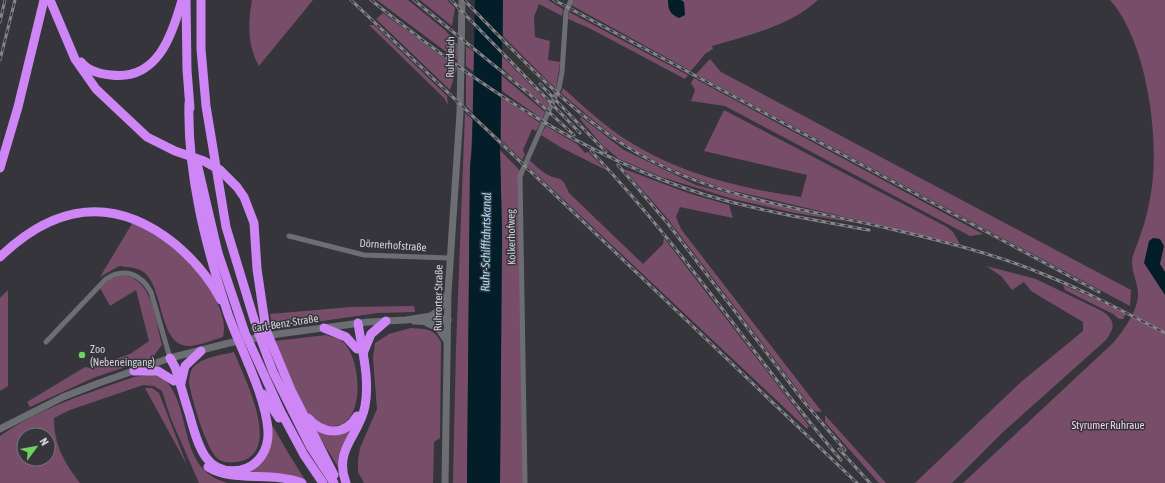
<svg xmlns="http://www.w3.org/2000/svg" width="1165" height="483" font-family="'Asap Condensed',sans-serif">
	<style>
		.green { fill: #784d69; fill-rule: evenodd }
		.water { fill: #031e28 }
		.pier { fill: #35353b }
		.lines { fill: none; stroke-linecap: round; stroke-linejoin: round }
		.minor { stroke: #6d6d74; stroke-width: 5 }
		.secondary { stroke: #6d6d74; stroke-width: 7 }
		.motorway { stroke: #ce86f6; stroke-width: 9 }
		.rail-casing { stroke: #85858a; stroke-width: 3 }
		.rail { stroke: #35353b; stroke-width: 1.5; stroke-dasharray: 4.5; stroke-linecap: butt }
		.poi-dot { fill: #6dd361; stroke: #35353b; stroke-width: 1.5 }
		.labels { text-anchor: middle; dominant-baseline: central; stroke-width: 3; stroke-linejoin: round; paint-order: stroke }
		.street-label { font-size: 11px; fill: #d1d1d5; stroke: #35353b }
		.poi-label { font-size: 11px; fill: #d1d1d5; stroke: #35353b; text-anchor: start }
		.park-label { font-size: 11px; fill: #f4cfe6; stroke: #35353b }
		.water-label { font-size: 12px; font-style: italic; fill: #a0e0fd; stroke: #35353b }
	</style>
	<rect width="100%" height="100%" fill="#35353b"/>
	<g class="green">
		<path d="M252,0H313L259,66C247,45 248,22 252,0Z"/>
		<polygon points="377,0 408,0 446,31 458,45 457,60"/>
		<polygon points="420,0 447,0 455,8 452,26"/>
		<polygon points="503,0 548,0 563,9 562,16 539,4 534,17 535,37 550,41 548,60 560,62 556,89 503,36"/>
		<path d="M574,0H818C788,27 749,35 712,46L713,49L705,54L691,71L571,5Z"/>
		<path d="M1110,0H1165V483H963L1113,343C1124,330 1139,309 1138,292C1137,282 1132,272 1132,262C1132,254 1138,244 1140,236C1146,220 1150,202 1152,186C1159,133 1146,40 1110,0Z"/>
		<polygon points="569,12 688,75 685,79 589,28 568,19"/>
		<polygon points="383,13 457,68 450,90 376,19"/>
		<polygon points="369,25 374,25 447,96 448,105 444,98"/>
		<polygon points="466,46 474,52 474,72 466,66"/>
		<polygon points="502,56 549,104 547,108 502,68"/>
		<polygon points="710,59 721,72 1131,290 1130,306 696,74"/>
		<polygon points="466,73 474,79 473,113 466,106"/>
		<polygon points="501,75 545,112 542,119 502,91"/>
		<polygon points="694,78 983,234 970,236 725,106 691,101 695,90 691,83"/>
		<path d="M563,88C581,104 599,121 619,135C673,172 738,188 801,197L807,175L704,151L724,110L947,227L953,232L960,244L726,189C703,181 680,173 658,162C622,145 591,119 561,93Z"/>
		<polygon points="501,97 540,123 536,131 532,129 523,150 525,155 522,160 501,140"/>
		<polygon points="465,113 473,120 470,168 467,483 453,483 456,348"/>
		<polygon points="581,117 624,150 696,185 790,209 855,223 790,212 733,199 661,177 619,159 602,145 580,119"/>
		<polygon points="546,126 577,144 585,153 588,152 606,170 560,147 541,135"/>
		<polygon points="500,150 524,175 521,178 527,483 500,483 502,233"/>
		<path d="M529,160C535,165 540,170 546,174C560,182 561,173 569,193L643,264L663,244L664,238L809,426L807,429L527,165Z"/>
		<polygon points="624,169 688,193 729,205 733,218 680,207 676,217 681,229 822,412 814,411 667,218"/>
		<path d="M133,222C145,230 159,236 170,245C193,263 231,307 223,337C213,340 201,345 190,346C156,347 166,282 140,270C134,267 125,267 119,266L100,277Z"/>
		<path d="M986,266L1036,279L1102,311C1116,321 1115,327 1106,340L1002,433L952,483H915L1021,382L1083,331V322L1031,291L1024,282L1012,290L1001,276Z"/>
		<path d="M121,275C153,277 155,319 162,345L152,358L93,378L30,407L27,402L85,367L90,368L130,354L149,341L136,290L110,306L100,288L110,279Z"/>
		<polygon points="1063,285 1119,310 1126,314 1123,319 1119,319 1113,314 1065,290"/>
		<polygon points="8,290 8,386 0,391 0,298"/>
		<polygon points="414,306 415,312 378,313 273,328 270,314 350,307"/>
		<path d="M411,328C425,329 434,328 441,342L440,438L434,442L433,483H364L358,472V460L360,448L377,409L373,358L375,343L389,334Z"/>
		<path d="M326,335C332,337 339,338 343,342C361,357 368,428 331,426C324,426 315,421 310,416C297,403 283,360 275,341Z"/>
		<path d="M234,352C243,375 280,445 245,460C237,463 225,464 218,459C206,449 192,400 189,383C189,380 190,372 192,369C200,357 222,355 234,352Z"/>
		<path d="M147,375H159C191,397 178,452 210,475C215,479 222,481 227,483H199L171,419L162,391L154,386L143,385L70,410L54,418C54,445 64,462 80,483H0V436C40,408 88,393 134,377ZM24,435H48V459H24Z"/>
		<polygon points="145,388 152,388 159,393 187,465"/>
		<polygon points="825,415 886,483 879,483 825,422"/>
		<polygon points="270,421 287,451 307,483 293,477 250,476 249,471 261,464"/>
		<polygon points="356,422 340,457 338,467 314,428 325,433"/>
	</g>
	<g class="water">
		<polygon points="475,0 503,0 500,150 502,233 500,483 467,483 470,168 472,149"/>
		<path d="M668,0H681L684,2L685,15L679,18C670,14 668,10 668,0Z"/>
		<polygon points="1153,238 1160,239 1164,246 1160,264 1165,272 1165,295 1144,263 1149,241"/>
	</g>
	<polygon class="pier" points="471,112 503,142 502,147 471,117"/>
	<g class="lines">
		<g class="minor">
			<polyline points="289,236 364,255 449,258"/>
			<path d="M46,342L106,279C124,267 141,274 151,292L170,358"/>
			<polyline points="525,483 520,176 559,88 562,72 566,12 571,0"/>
		</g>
		<g class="secondary">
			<polyline points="431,316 439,310 447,295"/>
			<polyline points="414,321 438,322 448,320"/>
			<polyline points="427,323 438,328 447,341"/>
			<polyline points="0,429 63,397 99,383 170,358 229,343 278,334 368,322 406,320 431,316 448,320"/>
			<polyline points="445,483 448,293 460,113 462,0"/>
		</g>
		<g class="motorway">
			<polyline points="50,0 75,59 96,89 147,137 175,151 204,161 220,170 237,187 244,197 254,223 257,269 266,330"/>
			<polyline points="186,0 187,70 190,108"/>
			<polyline points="201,0 201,49 206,106 226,227 257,329 273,372 310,446 334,483"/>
			<path d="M81,62C88,71 100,74 111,75C157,81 172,36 182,0"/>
			<polyline points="197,163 218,253 245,333 281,412 304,455 323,483"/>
			<polyline points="0,168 18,107 44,0"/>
			<path d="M0,257C55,204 114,195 175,244C193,259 210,279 221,300"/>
			<polyline points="264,325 291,390 334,475"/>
			<polyline points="324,328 346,337 357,349"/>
			<polyline points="364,351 371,334 386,321"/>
			<path d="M170,358L175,367C180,382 184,398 189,413C197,441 204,477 241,470C259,466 269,449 268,431C266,396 240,348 228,314C206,247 187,174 189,103"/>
			<polyline points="134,371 158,371 174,381"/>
			<polyline points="181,383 185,366 201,351"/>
			<polyline points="263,394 279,418"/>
			<path d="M308,418C322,434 345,437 357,416"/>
			<path d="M208,467C233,483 272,471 302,483"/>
			<path d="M346,483C333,449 360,435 365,406C370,379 362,350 358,323"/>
		</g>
		<g class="rail-casing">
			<g id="rail">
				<polyline points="351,0 857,483"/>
				<path d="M371,0C472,81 582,157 706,195C759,211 815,220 869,230"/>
				<polyline points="414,0 527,92 574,135"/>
				<polyline points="451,0 580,133"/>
				<path d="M464,0C522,59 579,124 654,162C727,200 811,210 891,229C942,241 995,254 1043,274C1085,291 1125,312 1165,333"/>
				<polyline points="554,0 1099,292"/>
				<polyline points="0,22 5,0"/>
				<polyline points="0,60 15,0"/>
				<polyline points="540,84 606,152"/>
				<path d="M591,151C683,247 755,359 841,460"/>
				<polyline points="618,165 669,225 805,403 845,450"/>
				<polyline points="839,449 870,483"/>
			</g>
		</g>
		<use href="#rail" class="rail"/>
	</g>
	<circle class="poi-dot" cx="82" cy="355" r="4"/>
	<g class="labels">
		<g class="street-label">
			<text transform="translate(450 57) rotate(-89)">Ruhrdeich</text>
			<text transform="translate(511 237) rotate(-91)">Kolkerhofweg</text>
			<text transform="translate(393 245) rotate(4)">Dörnerhofstraße</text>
			<text transform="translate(438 298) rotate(-89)">Ruhrorter Straße</text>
			<text transform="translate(285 323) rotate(-9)">Carl-Benz-Straße</text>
		</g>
		<g class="poi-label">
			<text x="90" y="349">Zoo<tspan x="90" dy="13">(Nebeneingang)</tspan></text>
		</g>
		<g class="park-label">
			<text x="1108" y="425">Styrumer Ruhraue</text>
		</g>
		<g class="water-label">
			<text transform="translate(486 242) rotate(-89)">Ruhr-Schifffahrtskanal</text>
		</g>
	</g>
	<g transform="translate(36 447) rotate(58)"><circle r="19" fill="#35353b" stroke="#737379"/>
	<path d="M0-3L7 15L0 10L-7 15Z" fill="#6dd361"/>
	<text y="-6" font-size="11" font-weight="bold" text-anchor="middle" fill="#d1d1d5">N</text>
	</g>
</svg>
